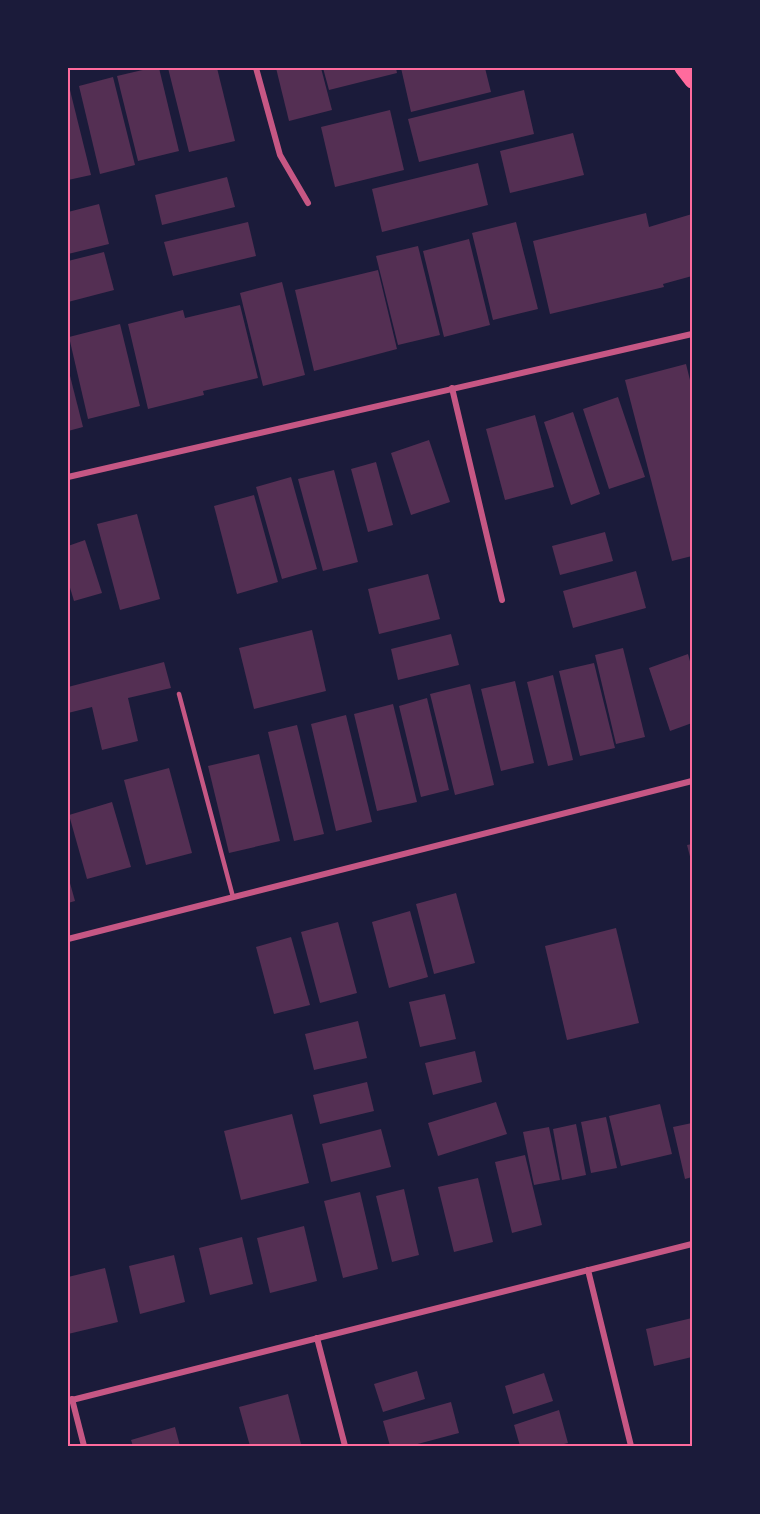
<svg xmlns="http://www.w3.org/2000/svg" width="760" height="1514" font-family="'PT Sans Narrow',sans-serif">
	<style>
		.building { fill: #542f53 }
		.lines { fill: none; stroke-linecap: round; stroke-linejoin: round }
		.service { stroke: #c65784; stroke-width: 4.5 }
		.minor { stroke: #c65784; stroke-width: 6 }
		.primary { stroke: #ff6b9d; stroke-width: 15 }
		.neatline { fill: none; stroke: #ff6b9d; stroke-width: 2 }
	</style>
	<rect width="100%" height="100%" fill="#1b1b3a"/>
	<g class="building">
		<polygon points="151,68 159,68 179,151 138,161 117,76"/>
		<polygon points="168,68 217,68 235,141 189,152"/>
		<polygon points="276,68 321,68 332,110 289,121"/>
		<polygon points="323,68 396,68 397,73 329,90"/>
		<polygon points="401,68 485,68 491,92 411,112"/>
		<polygon points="113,77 135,165 100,174 79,86"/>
		<polygon points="68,82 91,175 68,180"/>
		<polygon points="524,90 534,134 419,162 408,119"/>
		<polygon points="390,110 404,170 335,187 321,127"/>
		<polygon points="573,133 584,175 510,193 500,151"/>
		<polygon points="478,163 488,205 382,232 372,189"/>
		<polygon points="227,177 235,207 162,225 155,195"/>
		<polygon points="99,204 109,244 68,254 68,212"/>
		<polygon points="646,213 649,227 692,214 692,276 663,284 664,287 550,314 533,241"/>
		<polygon points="248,222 256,256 173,276 164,242"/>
		<polygon points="516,222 538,309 493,320 472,233"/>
		<polygon points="469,239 490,325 444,337 423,251"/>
		<polygon points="418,246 440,335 398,345 376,256"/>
		<polygon points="104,252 114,290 68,302 68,261"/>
		<polygon points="378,270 397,349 314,371 295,290"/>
		<polygon points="282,282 305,375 263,386 240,293"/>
		<polygon points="240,305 258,378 203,391 204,395 148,409 128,324 183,310 185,318"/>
		<polygon points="120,324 140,406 88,419 69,337"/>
		<polygon points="686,364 692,388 692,556 672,561 625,380"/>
		<polygon points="68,368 83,427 68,431"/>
		<polygon points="618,397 645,477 609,489 583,409"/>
		<polygon points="573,412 600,494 571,505 544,422"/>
		<polygon points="535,415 554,487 505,500 486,429"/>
		<polygon points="429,440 450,502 411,515 391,453"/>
		<polygon points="376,462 393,525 368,532 351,469"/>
		<polygon points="334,470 358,562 323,571 298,479"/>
		<polygon points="291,477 317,569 282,579 256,487"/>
		<polygon points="254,495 278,582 237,594 214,506"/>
		<polygon points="137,514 160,599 120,610 97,524"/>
		<polygon points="605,532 613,561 560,575 552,546"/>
		<polygon points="85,540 102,593 74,601 68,581 68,546"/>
		<polygon points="636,571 646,608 573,628 563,591"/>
		<polygon points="428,574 440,619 379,634 368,589"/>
		<polygon points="312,630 326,691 254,709 239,648"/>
		<polygon points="451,634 459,665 398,680 391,649"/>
		<polygon points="623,648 645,737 616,744 595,655"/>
		<polygon points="688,654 692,669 692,723 670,731 649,668"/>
		<polygon points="164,662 171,688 128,698 138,741 102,750 92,707 68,713 68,687"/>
		<polygon points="594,663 615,748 580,756 559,671"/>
		<polygon points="553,675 573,760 548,766 527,682"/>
		<polygon points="515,681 534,763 501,771 481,689"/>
		<polygon points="470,684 494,785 455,795 430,694"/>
		<polygon points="427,698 449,790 421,797 399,706"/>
		<polygon points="393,704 417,802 377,811 354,714"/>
		<polygon points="346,715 372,822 336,831 311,724"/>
		<polygon points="297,725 324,834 294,841 268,732"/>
		<polygon points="259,754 280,841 229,853 208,766"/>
		<polygon points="169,768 192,853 146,865 124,780"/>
		<polygon points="112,802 131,867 87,879 69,815"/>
		<polygon points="692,844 692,864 687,845"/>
		<polygon points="68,876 75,901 68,903"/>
		<polygon points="456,893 475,963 434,974 416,904"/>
		<polygon points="410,911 428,977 389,988 372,922"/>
		<polygon points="338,922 357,993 320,1003 301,932"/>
		<polygon points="616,928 639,1023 567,1040 545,946"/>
		<polygon points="291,937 310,1005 274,1014 256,947"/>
		<polygon points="445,994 456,1039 420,1047 409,1002"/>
		<polygon points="358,1021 367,1058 314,1070 305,1034"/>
		<polygon points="475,1051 482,1082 433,1095 425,1063"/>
		<polygon points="367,1082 374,1111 320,1124 313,1095"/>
		<polygon points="496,1102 507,1134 438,1156 428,1123"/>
		<polygon points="660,1104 672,1154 621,1166 609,1116"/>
		<polygon points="292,1114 309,1183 241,1200 224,1131"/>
		<polygon points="606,1117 617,1168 591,1173 581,1122"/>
		<polygon points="692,1123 692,1177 685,1179 673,1127"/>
		<polygon points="576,1124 586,1175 562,1180 553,1129"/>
		<polygon points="549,1127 560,1180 534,1185 523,1132"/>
		<polygon points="381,1129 391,1167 331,1182 322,1144"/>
		<polygon points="525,1155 542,1225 512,1233 495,1162"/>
		<polygon points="478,1178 493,1242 454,1252 438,1187"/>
		<polygon points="404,1189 419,1255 392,1262 376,1196"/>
		<polygon points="360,1192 378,1269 343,1278 324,1201"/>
		<polygon points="304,1226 317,1281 270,1293 257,1238"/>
		<polygon points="242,1237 253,1284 210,1295 199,1248"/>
		<polygon points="174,1255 185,1302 140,1314 129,1266"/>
		<polygon points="105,1268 118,1322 68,1334 68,1277"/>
		<polygon points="692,1318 692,1357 654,1366 646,1329"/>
		<polygon points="417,1371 425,1399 383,1412 374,1384"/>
		<polygon points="544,1373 553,1401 513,1414 505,1386"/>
		<polygon points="288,1394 301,1444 290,1446 250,1446 239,1407"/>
		<polygon points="451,1402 459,1433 410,1446 390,1446 383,1421"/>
		<polygon points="559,1410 568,1443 556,1446 520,1446 514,1425"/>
		<polygon points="175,1427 180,1446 133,1446 131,1440"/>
	</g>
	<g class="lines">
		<polyline class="service" points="179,694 233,897"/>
		<g class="minor">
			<polyline points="256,68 280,155 308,203"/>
			<polyline points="452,388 502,600"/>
			<polyline points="68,477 692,334"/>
			<polyline points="68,939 692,781"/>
			<polyline points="588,1270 631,1446"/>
			<polyline points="317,1338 345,1446"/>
			<polyline points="72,1399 84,1446"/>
			<polyline points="68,1401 692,1244"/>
		</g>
		<polyline class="primary" points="682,68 692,81"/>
	</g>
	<rect width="760" height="1514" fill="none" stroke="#1b1b3a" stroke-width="138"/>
	<rect x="69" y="69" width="622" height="1376" class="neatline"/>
</svg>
